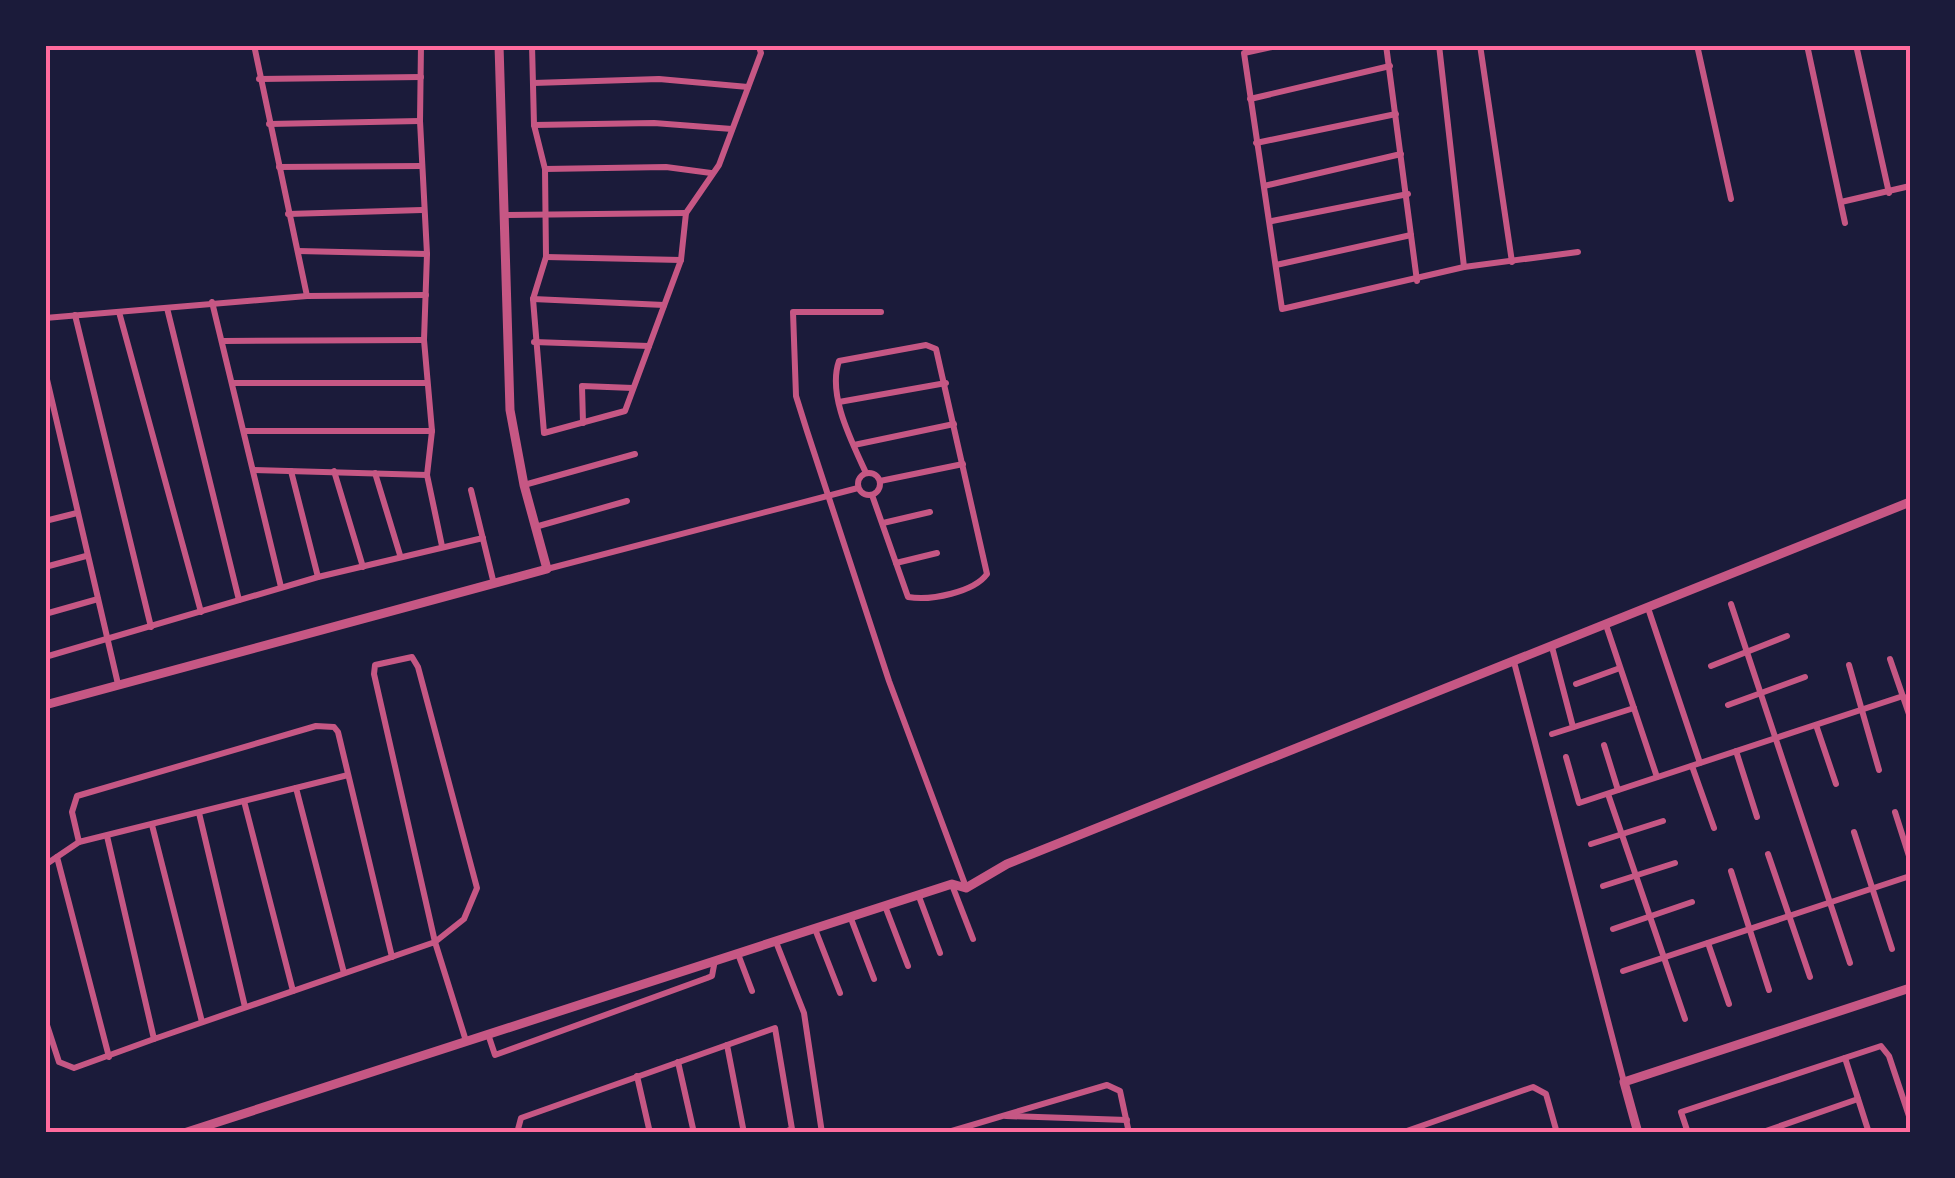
<svg xmlns="http://www.w3.org/2000/svg" width="1955" height="1178" font-family="'Work Sans',sans-serif">
	<style>
		.lines { fill: none; stroke-linecap: round; stroke-linejoin: round }
		.minor { stroke: #c65784; stroke-width: 6 }
		.tertiary { stroke: #c65784; stroke-width: 9 }
		.neatline { fill: none; stroke: #ff6b9d; stroke-width: 4 }
	</style>
	<rect width="100%" height="100%" fill="#1b1b3a"/>
	<g class="lines">
		<g class="minor">
			<polyline points="254,45 307,296"/>
			<polyline points="421,45 420,121 427,254 424,340 432,431 427,475 442,546"/>
			<polyline points="532,45 534,125 545,169 546,257 533,299 544,433 625,411 681,260 686,213 719,165 761,53 759,47 743,45"/>
			<polyline points="1281,45 1244,53 1282,309 1464,267 1578,252"/>
			<polyline points="1386,45 1417,281"/>
			<polyline points="1439,45 1464,267"/>
			<polyline points="1480,45 1512,262"/>
			<polyline points="1697,45 1731,199"/>
			<polyline points="1807,45 1845,223"/>
			<polyline points="1856,45 1889,193"/>
			<polyline points="259,79 421,77"/>
			<polyline points="533,83 659,79 748,87"/>
			<polyline points="1250,99 1390,66"/>
			<polyline points="269,124 420,121"/>
			<polyline points="534,125 654,123 732,129"/>
			<polyline points="1256,143 1396,114"/>
			<polyline points="279,167 422,166"/>
			<polyline points="545,169 666,167 711,173"/>
			<polyline points="1264,186 1401,154"/>
			<polyline points="1841,202 1910,186"/>
			<polyline points="288,214 422,210"/>
			<polyline points="503,215 686,213"/>
			<polyline points="1272,221 1408,194"/>
			<polyline points="298,251 427,254"/>
			<polyline points="546,257 681,260"/>
			<polyline points="1276,265 1411,235"/>
			<polyline points="533,299 664,305"/>
			<polyline points="212,302 281,587"/>
			<polyline points="167,308 239,600"/>
			<polyline points="119,312 201,612"/>
			<polyline points="881,312 793,312 796,396 807,431 889,681 966,887"/>
			<polyline points="75,315 151,627"/>
			<polyline points="45,318 307,296 426,295"/>
			<polyline points="223,341 424,340"/>
			<polyline points="534,342 649,346"/>
			<polyline points="45,371 118,684"/>
			<polyline points="234,383 426,383"/>
			<polyline points="839,402 946,383"/>
			<polyline points="583,423 582,386 633,388"/>
			<polyline points="244,431 432,431"/>
			<polyline points="854,445 954,424"/>
			<polyline points="254,470 427,475"/>
			<polyline points="291,471 318,577"/>
			<polyline points="334,471 363,567"/>
			<polyline points="375,473 400,555"/>
			<path d="M866,473C852,442 827,395 839,361L926,345L936,349L987,574C974,592 931,601 908,597L872,495"/>
			<circle cx="869" cy="484" r="11"/>
			<polyline points="880,481 963,464"/>
			<polyline points="524,485 635,454"/>
			<polyline points="471,490 494,584"/>
			<polyline points="45,521 77,513"/>
			<polyline points="883,523 930,512"/>
			<polyline points="535,527 627,501"/>
			<polyline points="896,563 937,553"/>
			<polyline points="45,567 86,556"/>
			<polyline points="547,569 858,488"/>
			<polyline points="1731,604 1850,963"/>
			<polyline points="1648,608 1700,763"/>
			<polyline points="45,614 98,599"/>
			<polyline points="1606,625 1657,777"/>
			<polyline points="1552,647 1573,727"/>
			<polyline points="45,657 318,577 483,538"/>
			<polyline points="1890,659 1910,717"/>
			<polyline points="1514,662 1624,1082"/>
			<polyline points="1849,665 1879,770"/>
			<polyline points="1711,666 1787,636"/>
			<polyline points="1576,684 1620,668"/>
			<polyline points="1728,705 1805,677"/>
			<polyline points="1816,725 1836,784"/>
			<polyline points="1552,734 1634,708"/>
			<polyline points="1604,745 1618,790"/>
			<polyline points="1736,751 1757,817"/>
			<polyline points="1566,757 1579,803 1903,696"/>
			<polyline points="1692,766 1714,828"/>
			<polyline points="348,775 79,842 72,812 77,796 316,726 334,727 338,732 392,957"/>
			<polyline points="296,788 344,973"/>
			<polyline points="1608,794 1685,1019"/>
			<polyline points="244,801 293,991"/>
			<polyline points="1895,812 1910,859"/>
			<polyline points="199,813 245,1007"/>
			<polyline points="152,825 202,1022"/>
			<polyline points="1854,832 1892,949"/>
			<polyline points="107,836 154,1039 435,942 464,919 477,888 418,667 412,657 375,665 374,674 435,942 466,1041"/>
			<polyline points="1591,844 1663,821"/>
			<polyline points="1768,854 1810,977"/>
			<polyline points="57,857 109,1057"/>
			<polyline points="45,865 79,842"/>
			<polyline points="1731,871 1769,990"/>
			<polyline points="952,885 973,939"/>
			<polyline points="1603,886 1675,863"/>
			<polyline points="918,894 940,953"/>
			<polyline points="885,906 908,966"/>
			<polyline points="850,916 874,979"/>
			<polyline points="815,929 840,993"/>
			<polyline points="1613,929 1692,902"/>
			<polyline points="776,942 804,1013 822,1133"/>
			<polyline points="1708,943 1729,1004"/>
			<polyline points="738,954 752,991"/>
			<polyline points="1623,971 1910,876"/>
			<polyline points="45,1019 59,1062 74,1068 154,1039"/>
			<polyline points="488,1034 495,1055 707,978 712,976 715,960"/>
			<polyline points="727,1045 744,1133"/>
			<polyline points="1845,1058 1869,1133"/>
			<polyline points="678,1062 694,1133"/>
			<polyline points="637,1076 650,1133"/>
			<polyline points="1006,1116 1127,1120"/>
			<polyline points="517,1133 521,1118 775,1028 792,1129 782,1133"/>
			<polyline points="945,1133 1107,1085 1120,1091 1129,1133"/>
			<polyline points="1401,1133 1533,1087 1546,1094 1557,1133"/>
			<polyline points="1688,1133 1681,1112 1881,1046 1889,1056 1910,1119"/>
			<polyline points="1760,1133 1858,1099"/>
		</g>
		<g class="tertiary">
			<polyline points="45,705 547,569 524,485 510,410 499,45"/>
			<polyline points="184,1133 952,884 966,888 1007,864 1910,502"/>
			<polyline points="1638,1133 1624,1082 1910,988"/>
		</g>
	</g>
	<rect width="1955" height="1178" fill="none" stroke="#1b1b3a" stroke-width="95"/>
	<rect x="48" y="48" width="1860" height="1082" class="neatline"/>
</svg>
